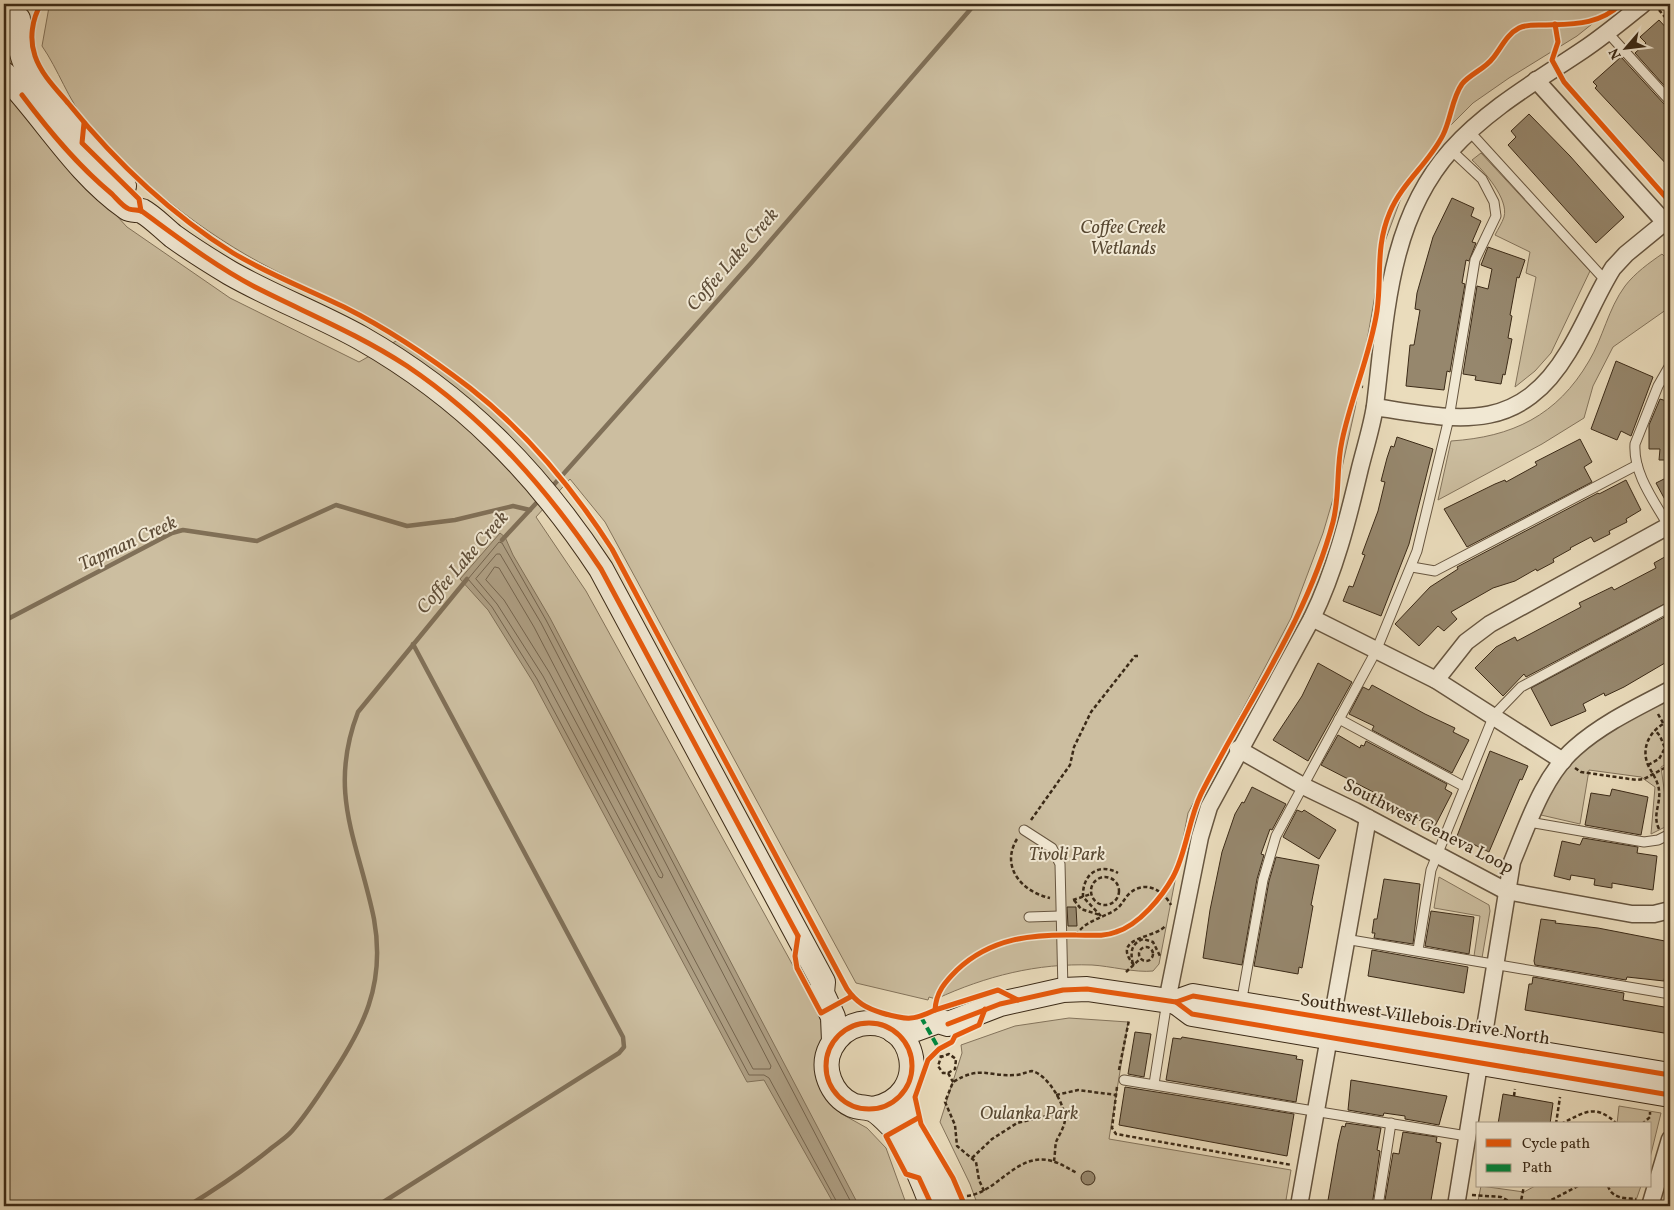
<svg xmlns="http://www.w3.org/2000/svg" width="1674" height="1210" font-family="Vollkorn,serif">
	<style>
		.green { fill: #ccbea0; stroke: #84745c }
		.water { fill: #ae9f84; stroke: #807058 }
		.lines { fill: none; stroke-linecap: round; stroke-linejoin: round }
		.shore { stroke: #74644e; stroke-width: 1 }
		.stream { stroke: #807058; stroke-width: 4.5 }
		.building { fill: #96876d; stroke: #3b2a17 }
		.lane-casing { stroke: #675640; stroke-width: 11 }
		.street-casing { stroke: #675640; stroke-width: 19 }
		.secondary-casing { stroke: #3b2a17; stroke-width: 26 }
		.path { stroke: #3b2a17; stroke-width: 2.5; stroke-dasharray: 4 2.5; stroke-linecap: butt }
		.lane { stroke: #f1e8d3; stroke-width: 9 }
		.street { stroke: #f1e8d3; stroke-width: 16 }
		.secondary { stroke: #f1e8d3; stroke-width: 24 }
		.quiet { stroke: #00873e; stroke-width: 4; stroke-dasharray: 8 4; stroke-linecap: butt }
		.cycleway-casing { stroke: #f1e8d3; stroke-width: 8 }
		.cycleway { stroke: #e8590c; stroke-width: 5 }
		.labels { text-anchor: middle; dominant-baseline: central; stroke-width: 4; stroke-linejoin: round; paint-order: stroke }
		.park-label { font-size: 18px; font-style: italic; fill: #584832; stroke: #f1e8d3 }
		.street-label { font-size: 18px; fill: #3b2a17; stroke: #f1e8d3 }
		.water-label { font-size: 19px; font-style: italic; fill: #5e4d38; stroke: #f1e8d3 }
	</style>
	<rect width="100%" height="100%" fill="#eadcbc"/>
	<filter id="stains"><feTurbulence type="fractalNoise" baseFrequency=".004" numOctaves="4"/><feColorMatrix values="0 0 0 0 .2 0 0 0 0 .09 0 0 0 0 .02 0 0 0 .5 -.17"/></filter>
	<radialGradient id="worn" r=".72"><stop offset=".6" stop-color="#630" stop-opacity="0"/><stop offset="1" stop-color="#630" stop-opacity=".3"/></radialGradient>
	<g class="green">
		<path d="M54,4H1617L1577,36L1509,78L1473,103L1449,127L1426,156L1401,198L1384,244L1355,409L1341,472L1323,533L1291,618L1188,813L1159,964L1153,971C1136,973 1110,966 1092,965C1037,963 986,976 936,999L929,997L928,1000L856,983L605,522L570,479L536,517L586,591L817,1009L824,1031L817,1055V1077L826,1098L840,1113L867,1128L886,1148L907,1206H4V93L127,227L230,298L359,362L403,337C360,312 316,292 272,269C202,233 137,181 86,121C69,101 58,69 42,46L49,7Z"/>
		<path d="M1481,153L1590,271L1551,353L1535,371L1515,387L1536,277L1526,273L1530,252L1495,235C1498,229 1502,223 1504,217C1509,199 1484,171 1472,160Z"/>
		<path d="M1662,254L1670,262V307L1613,347L1593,386L1584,418L1542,444L1438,500L1451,441C1512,437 1557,416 1589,361C1603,338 1608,309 1625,286C1635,273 1649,263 1662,254Z"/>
		<path d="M1670,699V762L1661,767L1669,825L1651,834L1655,787L1641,777L1589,770L1580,824L1541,815C1562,750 1614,728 1670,699Z"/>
		<polygon points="1439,877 1489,905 1490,911 1482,958 1474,956 1480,916 1434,908"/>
		<polygon points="1069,1018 1128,1022 1109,1139 1291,1170 1285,1206 978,1206 970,1184 940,1122 962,1053 961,1045 1015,1026"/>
		<polygon points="1619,1106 1661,1113 1650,1158 1650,1124 1617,1124"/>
		<polygon points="1481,1186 1524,1192 1535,1186 1641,1186 1634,1206 1477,1206"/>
	</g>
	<polygon class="water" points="500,533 505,537 513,555 550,618 859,1206 835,1206 764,1080 747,1082 533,682 488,610 460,579"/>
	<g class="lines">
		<g class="shore">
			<polygon points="497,554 500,554 541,623 771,1066 770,1069 753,1069 543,676 497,604 476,579"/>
			<polygon points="495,567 499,568 534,627 663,875 662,878 659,877 549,672 504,600 486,580"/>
			<polyline points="839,1206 769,1078 764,1075 749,1075 537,679 492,607 468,579 499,542 502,543 546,620 853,1206"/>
		</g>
		<g class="stream">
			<polyline points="550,489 752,262 975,4"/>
			<polyline points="502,540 541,498"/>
			<polyline points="4,621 172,533 183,530 257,541 336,505 407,526 455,520 513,506 530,510"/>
			<path d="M188,1206C216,1189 243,1171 269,1150C276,1144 286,1138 292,1131C305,1116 317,1098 328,1081C363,1029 386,985 374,919C358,841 327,793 358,712L467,579"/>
			<polyline points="377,1206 619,1053 624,1047 623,1037 413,644"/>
		</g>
	</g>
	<g class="building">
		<polygon points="1659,20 1670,32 1670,92 1635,53 1646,43 1640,37"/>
		<polygon points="1621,57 1665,105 1670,107 1670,168 1595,88 1597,86 1593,82"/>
		<polygon points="1529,114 1570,156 1624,217 1596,243 1508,145 1516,137 1511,131"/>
		<polygon points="1452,198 1474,208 1471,216 1481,221 1472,242 1476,243 1469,261 1466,260 1462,283 1465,284 1450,372 1447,371 1444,390 1406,386 1410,345 1414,345 1420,310 1415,309 1417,293 1433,237"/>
		<polygon points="1488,247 1525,260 1519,278 1517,277 1510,315 1512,316 1508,338 1512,339 1505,375 1503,374 1501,384 1475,380 1476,376 1463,374 1477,286 1488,289 1492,269 1481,265"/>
		<polygon points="1616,361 1653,377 1631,436 1621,431 1617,440 1591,429"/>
		<polygon points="1660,399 1670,402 1670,460 1659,460 1660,449 1649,449 1649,425"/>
		<polygon points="1397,437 1433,449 1409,544 1381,616 1343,601 1349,586 1353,587 1365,555 1362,554 1378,511 1385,482 1381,481 1387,458 1391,446 1394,447"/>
		<polygon points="1580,439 1592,462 1584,467 1592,482 1467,547 1444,509 1495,484 1505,480 1506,482 1537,465 1535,462"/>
		<polygon points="1670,476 1670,509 1656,483"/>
		<polygon points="1626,480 1641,510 1626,519 1627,522 1609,531 1610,534 1594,542 1591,537 1570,548 1571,549 1553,559 1554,562 1537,571 1536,569 1515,581 1493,588 1451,612 1457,619 1444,631 1438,626 1419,646 1395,624 1430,587 1458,569 1457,567 1598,493 1599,494"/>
		<polygon points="1670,554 1670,601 1526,677 1524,674 1503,696 1475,668 1496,647 1515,637 1517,641 1581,607 1579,603 1612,587 1614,590 1656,568 1654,563"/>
		<polygon points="1670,614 1670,660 1624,687 1605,696 1604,693 1583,704 1586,711 1551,726 1531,688"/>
		<polygon points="1318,663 1352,682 1308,761 1273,740 1302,696"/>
		<polygon points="1372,685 1425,714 1455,728 1453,732 1469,740 1452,773 1372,730 1374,726 1349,714 1363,687 1369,690"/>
		<polygon points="1338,735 1360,748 1361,745 1364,746 1366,741 1447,784 1445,789 1452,793 1434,828 1378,798 1379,795 1321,765"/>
		<polygon points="1490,751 1528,766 1522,780 1520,779 1489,852 1457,836"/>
		<polygon points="1252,787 1286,804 1272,830 1270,829 1261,854 1264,855 1257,879 1242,965 1203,958 1210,910 1222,852 1235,814 1242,802 1244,803"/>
		<polygon points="1612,789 1648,797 1641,835 1585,825 1591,793 1610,796"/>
		<polygon points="1297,810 1302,812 1304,810 1336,830 1319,859 1283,837"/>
		<polygon points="1583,838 1638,847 1637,853 1657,856 1653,890 1612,883 1612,888 1594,885 1595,879 1571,875 1570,880 1554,876 1562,841 1580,845"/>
		<polygon points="1276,857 1319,865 1311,905 1313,906 1302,968 1299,967 1298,974 1254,966 1269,881"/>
		<polygon points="1384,879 1420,884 1413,944 1374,938 1375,933 1372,933 1374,919 1377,919"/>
		<polygon points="1067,907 1076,907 1077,926 1068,926"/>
		<polygon points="1431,911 1474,917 1469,954 1425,946"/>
		<polygon points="1541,919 1556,921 1555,923 1598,928 1670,942 1664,981 1627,977 1626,980 1535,965 1534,961"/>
		<polygon points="1372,950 1468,967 1464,993 1368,976"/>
		<polygon points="1533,977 1624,993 1623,1000 1670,1008 1670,1034 1525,1010 1529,984 1532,984"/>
		<polygon points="1135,1032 1151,1034 1144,1077 1128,1074"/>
		<polygon points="1182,1037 1297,1056 1296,1059 1303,1060 1296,1102 1166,1080 1173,1038 1181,1039"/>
		<polygon points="1351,1080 1447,1096 1439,1125 1405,1119 1405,1116 1384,1113 1383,1116 1348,1110"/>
		<polygon points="1125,1087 1294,1114 1287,1156 1119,1125"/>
		<polygon points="1503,1094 1553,1103 1550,1124 1498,1124"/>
		<polygon points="1346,1123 1381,1128 1377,1150 1380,1151 1372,1206 1327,1206 1338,1143 1342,1126 1345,1127"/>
		<polygon points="1403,1132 1437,1137 1436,1142 1441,1143 1430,1206 1384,1206 1393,1153 1399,1154"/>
		<circle cx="1088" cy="1178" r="7"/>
	</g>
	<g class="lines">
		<g class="lane-casing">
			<g id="lane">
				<polyline points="1608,33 1670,101"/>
				<polyline points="1470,132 1605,280"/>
				<path d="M1669,527C1655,502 1633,474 1635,444L1658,386L1670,365"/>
				<polyline points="1412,567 1435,571 1637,465"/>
				<polyline points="1339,719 1465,787"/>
				<polyline points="1529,822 1644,842 1658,840 1670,834"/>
				<polyline points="1024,830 1052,848 1060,864 1063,990"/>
				<polyline points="1029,917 1060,916"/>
				<polyline points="1345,939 1670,994"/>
				<polyline points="1418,950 1431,870 1494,715 1521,687 1670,607"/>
				<polyline points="1241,1004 1263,880 1276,836 1376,651 1417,551 1449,418 1475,260 1496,216 1494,202 1482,179 1451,150"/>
				<polyline points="1124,1080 1467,1136"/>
				<polyline points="1154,1084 1167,1001"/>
				<polyline points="1378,1206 1391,1123"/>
			</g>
		</g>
		<g class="street-casing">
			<g id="street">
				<polyline points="1536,80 1670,228"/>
				<path d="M1375,407C1458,420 1518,435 1568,352C1585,325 1596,295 1613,268L1626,254L1670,218"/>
				<polyline points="1312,618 1436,680 1563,761"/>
				<polyline points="1436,680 1466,642 1490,624 1670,525"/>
				<polyline points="1238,749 1303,786 1355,811 1506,891 1632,914 1654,914 1670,910"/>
				<path d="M1167,1001L1200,837L1209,807L1312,618C1335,571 1348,519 1360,468C1365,448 1372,426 1375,406C1386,316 1388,221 1451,150C1489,108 1537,81 1583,50C1604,36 1623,20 1643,4"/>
				<polyline points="1299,1206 1368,818"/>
				<path d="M1456,1206L1512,862C1528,824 1543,776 1575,748C1603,723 1638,707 1670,690"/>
				<polyline points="1650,1206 1670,1139"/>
			</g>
		</g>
		<g class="secondary-casing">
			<g id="secondary">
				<path d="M18,19C19,31 19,45 23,57C35,96 94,156 124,186"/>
				<path d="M4,74C46,118 76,172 127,208C132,211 137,209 142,211C153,217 163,228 173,236C191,249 210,261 230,273C272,297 318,314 361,338C463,396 537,472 601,569L823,982L822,993L833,1017L834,1041"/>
				<polyline points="1176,1002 1192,1014 1670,1095"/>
				<polyline points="894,1031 916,1029 938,1021 948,1024 1000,1004 1063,990 1087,989 1176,1002 1193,996 1670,1075"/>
				<polyline points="905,1091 908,1123 950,1206"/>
				<path d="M873,1109C934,1098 918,1013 860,1024C847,1027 837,1036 831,1047C820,1068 831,1095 852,1105C859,1108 868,1107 874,1110C881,1114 888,1122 894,1128C907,1143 925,1186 932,1206"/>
			</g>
		</g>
		<g class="path">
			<polyline points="1659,10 1670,23"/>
			<polyline points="1356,385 1363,387"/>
			<polyline points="1658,714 1663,723"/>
			<polyline points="1648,765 1659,759 1665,748 1660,736 1655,730"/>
			<polyline points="1575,768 1581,772 1637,780 1644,779 1670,765"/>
			<polyline points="1031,820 1070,765 1074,747 1091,712 1135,656 1140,656"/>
			<path d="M1659,829C1652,815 1661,804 1659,790C1658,781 1652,773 1648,765C1640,746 1652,727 1670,721"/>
			<path d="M1017,839C1000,867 1022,892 1050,898"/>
			<circle cx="1105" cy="891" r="14"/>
			<polyline points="1073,900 1091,894"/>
			<polyline points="1074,900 1081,909 1100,915"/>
			<path d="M1101,916L1083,897C1082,875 1098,862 1118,873"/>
			<path d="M1076,935C1086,920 1101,919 1115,910C1122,906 1124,898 1130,893C1145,880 1163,890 1171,905"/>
			<circle cx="1146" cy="954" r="7"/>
			<path d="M1133,964C1130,952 1131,944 1143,939L1153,942L1160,956"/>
			<path d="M1134,965C1109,936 1157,939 1166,925"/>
			<polyline points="1126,972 1140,959"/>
			<polyline points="939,1049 941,1057"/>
			<polyline points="1119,1070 1129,1020"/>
			<polyline points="948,1073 955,1069 956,1059 949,1054 941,1057 938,1066 943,1073 948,1073 953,1082"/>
			<polyline points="1117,1087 1112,1128 1116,1134 1292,1165"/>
			<polyline points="1056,1095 1078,1090 1116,1095"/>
			<polyline points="1514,1096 1515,1089"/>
			<polyline points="1556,1124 1560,1097"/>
			<path d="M1561,1124C1585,1112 1595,1103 1617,1124"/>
			<polyline points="1642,1124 1650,1117 1650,1112"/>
			<polyline points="972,1158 992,1139 1017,1123 1063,1112"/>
			<path d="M1608,1186C1612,1199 1625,1198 1636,1199"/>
			<path d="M984,1191L979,1180L976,1162L957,1146L955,1125L945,1102L953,1082C981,1065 988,1077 1016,1075C1021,1075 1026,1072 1032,1071C1048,1075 1065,1104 1065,1120C1064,1128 1059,1135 1056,1142C1055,1148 1055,1155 1054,1161"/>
			<polyline points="1472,1195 1501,1197 1518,1206"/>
			<path d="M967,1196C999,1192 1017,1151 1052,1161C1060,1163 1069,1169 1077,1173"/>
			<polyline points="1520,1206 1524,1186"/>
			<polyline points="1540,1206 1578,1186"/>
		</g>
		<use href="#lane" class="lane"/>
		<use href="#street" class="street"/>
		<use href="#secondary" class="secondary"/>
		<polyline class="quiet" points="921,1017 939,1049"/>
		<g class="cycleway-casing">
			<g id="cycleway">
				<path d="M41,4C32,19 29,39 35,56C41,74 56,89 68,103C115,161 169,213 233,253C268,274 307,289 344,307C388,329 431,358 470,388C525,431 574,490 612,549L847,989C857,1003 866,1008 882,1013C906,1020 912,1021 935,1010C936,992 945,982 957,970C991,938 1032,934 1076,935C1090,935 1104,937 1116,932C1139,925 1162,897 1173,877C1187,851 1188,821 1201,794C1246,704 1307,620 1333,522C1340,495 1336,468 1342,441C1351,397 1370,356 1377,311C1382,276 1375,247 1390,212C1402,183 1429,163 1443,135C1451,119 1452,98 1462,84C1470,74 1485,69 1493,58C1501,48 1507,34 1519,28C1527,24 1537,25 1546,25C1574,24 1599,25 1621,4"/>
				<polyline points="1555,24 1558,42 1552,60 1564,82 1670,202"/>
				<path d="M22,95C49,131 77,165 112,194C117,199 123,207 129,209C134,211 139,209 143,212C180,239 215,266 255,287C306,313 358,334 407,366C487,420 548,490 601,569L798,936"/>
				<polyline points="84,123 82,143 139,199 141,211"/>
				<polyline points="798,936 795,956 797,968 821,1013 852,996"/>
				<polyline points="1176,1002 1192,1014 1670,1095"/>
				<polyline points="935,1010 998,990 1018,1000"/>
				<circle cx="869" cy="1066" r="43"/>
				<polyline points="948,1024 1000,1004 1063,990 1087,989 1176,1002 1193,996 1670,1075"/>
				<polyline points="918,1118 886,1136 906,1174 919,1178 932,1206"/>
				<polyline points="965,1206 953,1178 921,1124 915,1097 928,1060 939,1049 952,1042 955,1036 979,1025 985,1009"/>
			</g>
		</g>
		<use href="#cycleway" class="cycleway"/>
	</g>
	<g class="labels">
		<g class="park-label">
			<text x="1123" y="228">Coffee Creek<tspan x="1123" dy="21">Wetlands</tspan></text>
			<text x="1067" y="855">Tivoli Park</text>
			<text x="1029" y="1114">Oulanka Park</text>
		</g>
		<g class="street-label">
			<text transform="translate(1428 827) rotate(27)">Southwest Geneva Loop</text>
			<text transform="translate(1425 1020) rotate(9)">Southwest Villebois Drive North</text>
		</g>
		<g class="water-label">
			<text transform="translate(733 260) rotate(-49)">Coffee Lake Creek</text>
			<text transform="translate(128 544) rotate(-25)">Tapman Creek</text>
			<text transform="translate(463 563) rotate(-49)">Coffee Lake Creek</text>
		</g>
	</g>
	<rect width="1674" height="1210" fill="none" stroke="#eadcbc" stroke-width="20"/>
	<rect x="5" y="5" width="1664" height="1200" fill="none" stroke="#3b2a17" stroke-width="2.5"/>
	<rect x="10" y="10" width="1654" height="1190" fill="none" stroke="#3b2a17"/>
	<rect x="1476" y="1122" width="175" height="65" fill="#f1e8d3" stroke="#a89c88"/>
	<rect x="1486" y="1139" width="25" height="8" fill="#e8590c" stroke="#a89c88"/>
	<text x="1522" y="1148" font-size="15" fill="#3b2a17">Cycle path</text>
	<rect x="1486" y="1164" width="25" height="8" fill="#00873e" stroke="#a89c88"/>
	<text x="1522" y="1172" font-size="15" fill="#3b2a17">Path</text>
	<g transform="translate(1626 48) rotate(242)" stroke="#f1e8d3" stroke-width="4" paint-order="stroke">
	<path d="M0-4L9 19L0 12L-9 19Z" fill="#3b2a17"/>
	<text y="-8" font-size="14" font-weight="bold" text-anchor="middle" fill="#3b2a17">N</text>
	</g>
	<rect width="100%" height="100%" filter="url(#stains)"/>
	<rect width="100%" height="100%" fill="url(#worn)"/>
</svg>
